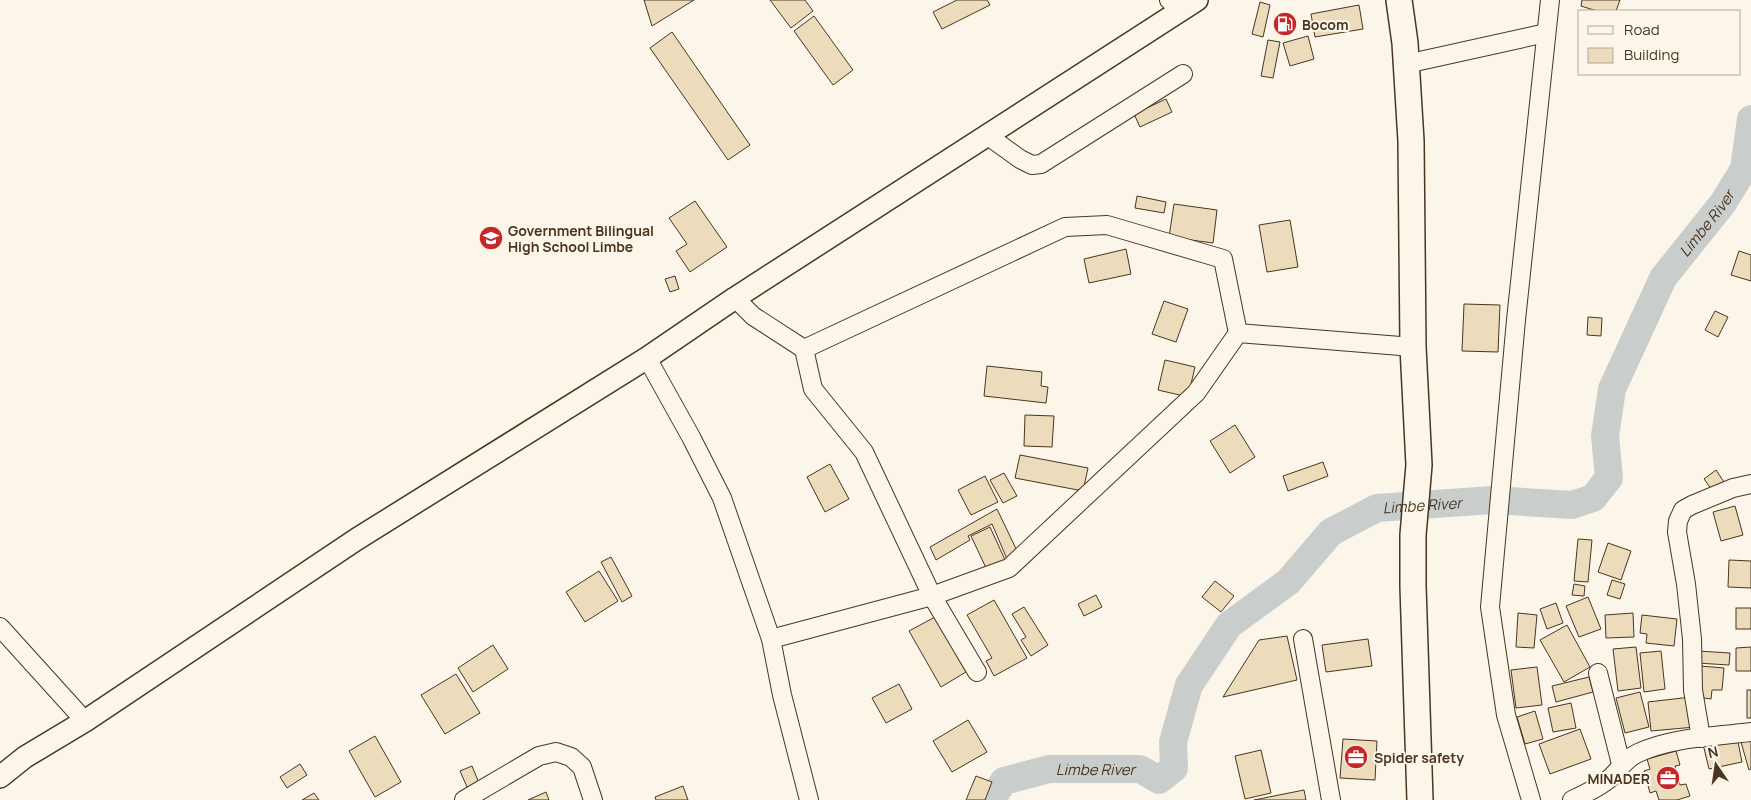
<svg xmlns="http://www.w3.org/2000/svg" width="1751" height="800" font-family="Manrope,sans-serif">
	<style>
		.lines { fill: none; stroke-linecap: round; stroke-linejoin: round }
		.river { stroke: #c9cecd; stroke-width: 28 }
		.building { fill: #ecdcbc; stroke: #4a3520 }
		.minor-casing { stroke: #4a3520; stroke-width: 20 }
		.major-casing { stroke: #4a3520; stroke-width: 24 }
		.highway-casing { stroke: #4a3520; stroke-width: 28 }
		.minor { stroke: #fbf6e9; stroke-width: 18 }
		.major { stroke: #fbf6e9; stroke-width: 21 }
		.highway { stroke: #fbf6e9; stroke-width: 25 }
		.labels { text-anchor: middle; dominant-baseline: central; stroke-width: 4; stroke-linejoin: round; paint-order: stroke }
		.poi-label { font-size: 14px; font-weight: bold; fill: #4a3520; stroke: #fbf6e9; text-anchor: start }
		.water-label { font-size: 15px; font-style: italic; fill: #4a3520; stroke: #fbf6e9 }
	</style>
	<rect width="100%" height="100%" fill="#fbf6e9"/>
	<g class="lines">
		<path class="river" id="s1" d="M991,800L1004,781L1049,769H1140L1159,780L1174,768L1173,742L1189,685L1229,625L1288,582L1331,532L1377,508L1493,500L1572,505L1593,498L1609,478L1605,436L1612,389L1663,278L1723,203L1744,169L1751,119"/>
	</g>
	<g class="building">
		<polygon points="644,0 694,0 652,26"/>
		<polygon points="770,0 805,0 813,11 791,28"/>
		<polygon points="957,0 987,0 990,5 942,29 933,12"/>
		<polygon points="1582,0 1620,0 1616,11 1597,11 1581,6"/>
		<polygon points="1260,2 1270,5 1263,37 1252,34"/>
		<polygon points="1359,5 1363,29 1315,37 1311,14"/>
		<polygon points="814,16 853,70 833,85 794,31"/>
		<polygon points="672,32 750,145 728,160 650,48"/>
		<polygon points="1308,36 1314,59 1290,66 1283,43"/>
		<polygon points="1268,40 1280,42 1273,78 1261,76"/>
		<polygon points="1166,99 1172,112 1140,127 1134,114"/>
		<polygon points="1137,196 1166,202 1164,213 1135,208"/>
		<polygon points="695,201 727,247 690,272 676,251 687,244 669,218"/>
		<polygon points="1174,204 1217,210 1213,243 1169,237"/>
		<polygon points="1290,220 1298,267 1267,272 1259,225"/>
		<polygon points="1126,249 1131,274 1089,283 1084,259"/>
		<polygon points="1739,251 1751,255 1751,281 1731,275"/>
		<polygon points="675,276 679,289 670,292 665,279"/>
		<polygon points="1164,301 1188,309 1176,342 1152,334"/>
		<polygon points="1464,304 1500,305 1498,352 1462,351"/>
		<polygon points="1715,311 1728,317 1718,337 1705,330"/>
		<polygon points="1588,317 1602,318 1601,336 1587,335"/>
		<polygon points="1165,360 1195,367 1188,397 1158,390"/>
		<polygon points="987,366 1042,372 1041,386 1048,387 1046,403 984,396"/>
		<polygon points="1025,415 1054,416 1052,447 1024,446"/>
		<polygon points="1235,425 1255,457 1230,473 1210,441"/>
		<polygon points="1020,455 1088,468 1083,491 1015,478"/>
		<polygon points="1323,462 1328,476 1288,491 1283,476"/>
		<polygon points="830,464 849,499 825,512 807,477"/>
		<polygon points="1716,470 1724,482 1712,490 1704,479"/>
		<polygon points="1004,473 1017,496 1003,503 990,480"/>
		<polygon points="985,476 998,502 971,515 958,490"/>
		<polygon points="1735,506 1743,535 1721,541 1713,512"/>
		<polygon points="997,509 1019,555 1007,559 992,524 968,536 970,540 936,560 930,547"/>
		<polygon points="990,527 1006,562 987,570 971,536"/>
		<polygon points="1578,539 1592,540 1588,582 1574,581"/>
		<polygon points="1608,543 1631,551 1621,580 1598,572"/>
		<polygon points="611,557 632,596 622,602 601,562"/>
		<polygon points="1729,560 1751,561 1751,588 1728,587"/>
		<polygon points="599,571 618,601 585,622 566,592"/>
		<polygon points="1612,580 1625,584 1620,599 1607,595"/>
		<polygon points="1215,581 1234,596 1221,612 1202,597"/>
		<polygon points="1574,584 1585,586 1584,596 1572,595"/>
		<polygon points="1096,595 1102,607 1084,616 1078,604"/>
		<polygon points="1588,597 1601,629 1579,637 1566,606"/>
		<polygon points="994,600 1027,658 994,676 986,661 992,658 967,615"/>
		<polygon points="1556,603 1563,623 1547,629 1540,609"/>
		<polygon points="1024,607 1048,645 1031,656 1021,640 1026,637 1012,614"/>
		<rect x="1736" y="608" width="15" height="21"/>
		<polygon points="1518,613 1537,615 1534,648 1516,647"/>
		<polygon points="1633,613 1634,637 1606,638 1605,615"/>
		<polygon points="1642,615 1677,619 1674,646 1646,643 1647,634 1640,633"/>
		<polygon points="935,617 966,672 941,687 909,631"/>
		<polygon points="1567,625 1590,667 1564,682 1540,640"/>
		<polygon points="1287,636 1297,680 1223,697 1259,640"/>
		<polygon points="1368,639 1372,666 1326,672 1322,645"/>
		<polygon points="493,645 508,669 473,692 458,668"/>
		<polygon points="1636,647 1641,688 1618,691 1613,649"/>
		<polygon points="1751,647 1751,671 1736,671 1736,648"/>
		<polygon points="1661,651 1665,689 1644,692 1640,653"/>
		<polygon points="1698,651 1730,653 1729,665 1697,663"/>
		<polygon points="1700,666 1724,668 1722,690 1712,690 1711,699 1697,697"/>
		<polygon points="1537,667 1542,705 1516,708 1511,670"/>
		<polygon points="456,674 480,713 445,734 421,695"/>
		<polygon points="1589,677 1593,692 1556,702 1552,686"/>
		<polygon points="899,684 912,709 886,723 872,698"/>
		<rect x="1747" y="690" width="4" height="28"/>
		<polygon points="1640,692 1649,727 1625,733 1616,698"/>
		<polygon points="1691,697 1695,727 1651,731 1648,702"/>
		<polygon points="1571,703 1576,728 1553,732 1548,708"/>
		<polygon points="1535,711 1543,739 1525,744 1517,717"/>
		<polygon points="968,720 987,752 952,772 933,741"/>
		<polygon points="1580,729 1591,759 1550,774 1539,744"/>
		<polygon points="375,736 401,782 375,797 349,751"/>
		<polygon points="1737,737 1742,762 1709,769 1703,744"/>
		<polygon points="1751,738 1751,769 1749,770 1741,742"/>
		<polygon points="1343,739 1377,741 1375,780 1340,778"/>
		<polygon points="1261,750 1271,793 1245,799 1235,756"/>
		<polygon points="1676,751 1680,765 1675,766 1680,785 1686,784 1690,796 1677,800 1659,800 1656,791 1650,793 1644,771 1650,769 1647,759"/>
		<polygon points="300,764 307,775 287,788 280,777"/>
		<polygon points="472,766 479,783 467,787 460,771"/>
		<polygon points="976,776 992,782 985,800 966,800"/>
		<polygon points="683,786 688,800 656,800 655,797"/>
		<polygon points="1304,790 1306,800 1254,800"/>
		<polygon points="546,792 549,800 528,800"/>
		<polygon points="314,793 319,800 302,800"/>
	</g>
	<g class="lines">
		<g class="minor-casing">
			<g id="minor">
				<polyline points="1169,0 1184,9"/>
				<polyline points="1406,64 1546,33"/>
				<polyline points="988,136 1020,159 1032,165 1041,164 1183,74"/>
				<polyline points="735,298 753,316 804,349 1065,227 1107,225 1223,259 1238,333 1413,347"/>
				<polyline points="804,349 813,389 864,452 932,596 1009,568 1196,393 1238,333"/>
				<polyline points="647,358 691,437 722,498 771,639 782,695 809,800"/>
				<polyline points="0,627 85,721"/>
				<polyline points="771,639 932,596 977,672"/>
				<polyline points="1303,639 1331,800"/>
				<polyline points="1598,673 1621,764"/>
				<polyline points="1701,738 1693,690 1692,639 1686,584 1677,532 1678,521 1683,510 1692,505 1733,488 1751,484"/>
				<polyline points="464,800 539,756 556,752 571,757 582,767 593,800"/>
				<polyline points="1531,800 1506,715 1490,607 1516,320 1550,0"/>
				<path d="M1572,800C1585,794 1598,788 1609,779C1620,770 1623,760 1638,753C1672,737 1713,737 1751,732"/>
			</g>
		</g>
		<g class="major-casing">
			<polyline id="major" points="0,777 25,757 85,721 357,539 647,358 735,298 1197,0"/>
		</g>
		<g class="highway-casing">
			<polyline id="highway" points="1399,0 1405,43 1411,141 1413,347 1419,465 1413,535 1413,586 1420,800"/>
		</g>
		<use href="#minor" class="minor"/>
		<use href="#major" class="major"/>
		<use href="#highway" class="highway"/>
	</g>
	<defs>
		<g id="fuel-disc" transform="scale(1.25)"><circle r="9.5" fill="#c62828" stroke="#fbf6e9"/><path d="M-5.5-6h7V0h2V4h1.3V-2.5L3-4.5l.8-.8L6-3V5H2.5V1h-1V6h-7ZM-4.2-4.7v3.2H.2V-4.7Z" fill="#fff"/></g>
		<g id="school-disc" transform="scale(1.25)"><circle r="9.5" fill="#c62828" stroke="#fbf6e9"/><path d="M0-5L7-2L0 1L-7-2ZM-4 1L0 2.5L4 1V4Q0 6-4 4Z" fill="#fff"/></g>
		<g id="office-disc" transform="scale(1.25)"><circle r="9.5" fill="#c62828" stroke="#fbf6e9"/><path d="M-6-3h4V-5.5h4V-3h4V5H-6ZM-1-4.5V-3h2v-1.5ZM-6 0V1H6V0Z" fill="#fff"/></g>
	</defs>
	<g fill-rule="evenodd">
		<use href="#fuel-disc" x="1285" y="24"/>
		<use href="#school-disc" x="491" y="238"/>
		<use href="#office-disc" x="1356" y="757"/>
		<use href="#office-disc" x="1668" y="778"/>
	</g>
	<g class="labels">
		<g class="poi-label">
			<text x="1302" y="24">Bocom</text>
			<text x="508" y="230">Government Bilingual<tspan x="508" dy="16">High School Limbe</tspan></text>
			<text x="1374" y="757">Spider safety</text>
			<text x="1650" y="778" text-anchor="end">MINADER</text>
		</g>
		<g class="water-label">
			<text stroke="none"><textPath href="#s1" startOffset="1075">Limbe River</textPath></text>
			<text stroke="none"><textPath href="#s1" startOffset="595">Limbe River</textPath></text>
			<text stroke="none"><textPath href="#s1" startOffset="116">Limbe River</textPath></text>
		</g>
	</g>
	<rect x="1578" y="10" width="162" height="65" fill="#fbf6e9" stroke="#b4a999"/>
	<rect x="1588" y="26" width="25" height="8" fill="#fbf6e9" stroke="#b4a999"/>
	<text x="1624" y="35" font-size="15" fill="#4a3520">Road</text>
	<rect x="1588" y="48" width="25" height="15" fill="#ecdcbc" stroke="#b4a999"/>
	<text x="1624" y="60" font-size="15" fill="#4a3520">Building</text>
	<g transform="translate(1716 765) rotate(347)" stroke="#fbf6e9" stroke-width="4" paint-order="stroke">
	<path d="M0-4L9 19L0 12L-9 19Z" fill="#4a3520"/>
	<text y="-8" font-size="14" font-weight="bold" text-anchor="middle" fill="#4a3520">N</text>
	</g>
</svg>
